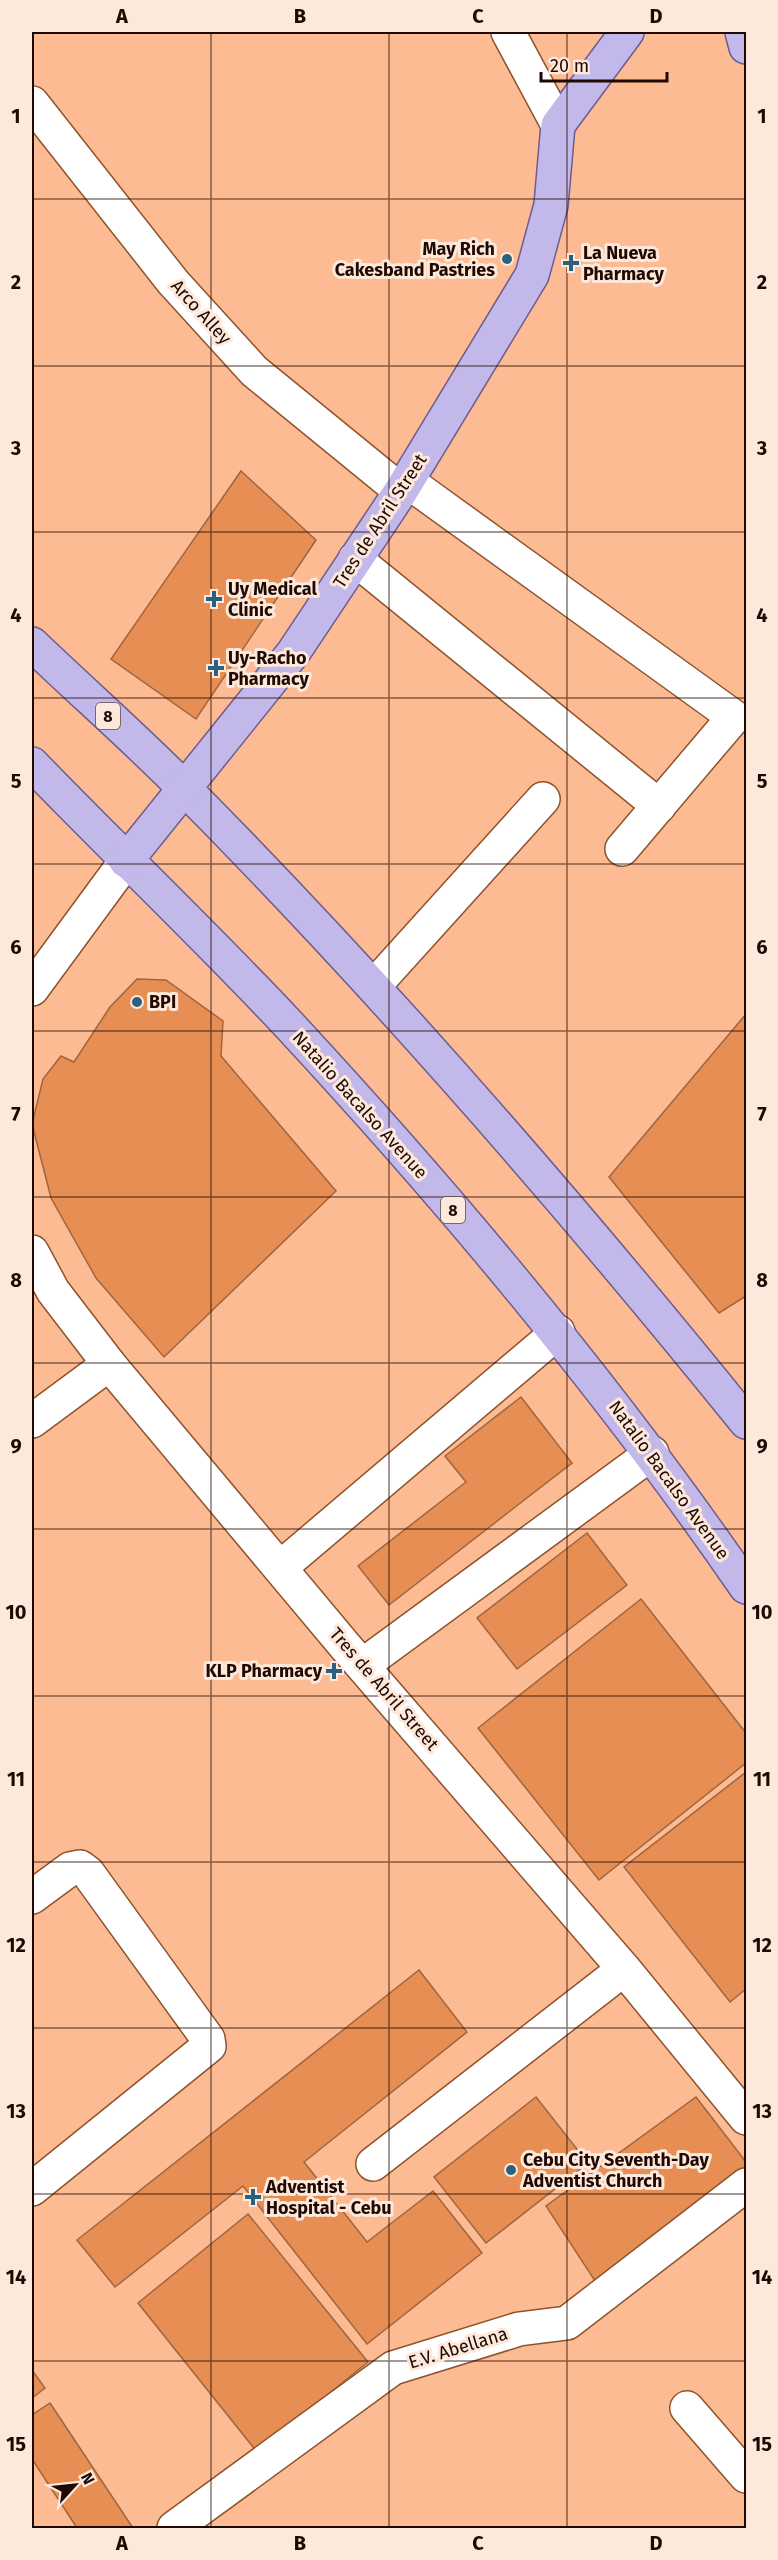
<svg xmlns="http://www.w3.org/2000/svg" width="778" height="2560" font-family="'Fira Sans',sans-serif">
	<style>
		.building { fill: #e68e53; stroke: #a0653f; stroke-width: 1.5 }
		.lines { fill: none; stroke-linecap: round; stroke-linejoin: round }
		.minor-casing { stroke: #8d532d; stroke-width: 36 }
		.major-casing { stroke: #6f5c8e; stroke-width: 36 }
		.minor { stroke: #fff; stroke-width: 33 }
		.major { stroke: #c2b8e9; stroke-width: 33 }
		.grid { fill: none; stroke: #200900; stroke-width: 1.5; stroke-opacity: 0.55 }
		.poi-dot { fill: #2b617c; stroke: #fde8dc; stroke-width: 2 }
		.labels { text-anchor: middle; dominant-baseline: central; stroke-width: 6; stroke-linejoin: round; paint-order: stroke }
		.shield { fill: #fde8dc; stroke: #624c42; stroke-width: 1.5 }
		.shield-label { font-size: 16px; font-weight: bold; fill: #200900 }
		.poi-label { font-size: 18px; font-weight: bold; fill: #200900; stroke: #fde8dc; text-anchor: start }
		.street-label { font-size: 18px; fill: #200900; stroke: #fde8dc }
		.neatline { fill: none; stroke: #200900; stroke-width: 2 }
		.grid-label { font-size: 20px; text-anchor: middle; font-weight: bold; fill: #200900 }
	</style>
	<rect width="100%" height="100%" fill="#fdbb93"/>
	<g class="building">
		<polygon points="241,471 316,540 196,719 111,659"/>
		<polygon points="137,979 166,980 223,1021 221,1056 336,1191 164,1357 96,1278 51,1198 32,1124 43,1079 61,1056 74,1062 110,1007"/>
		<polygon points="746,1014 746,1296 719,1313 609,1177"/>
		<polygon points="521,1397 572,1463 389,1605 358,1566 466,1482 445,1456"/>
		<polygon points="587,1533 627,1585 517,1669 477,1618"/>
		<polygon points="641,1599 746,1733 746,1763 599,1880 478,1728"/>
		<polygon points="746,1772 746,1989 730,2002 624,1867"/>
		<polygon points="419,1970 467,2032 304,2162 367,2242 433,2191 482,2253 367,2344 243,2186 115,2287 77,2240"/>
		<polygon points="536,2097 588,2163 486,2243 434,2177"/>
		<polygon points="696,2097 746,2162 746,2169 597,2284 546,2206"/>
		<polygon points="248,2214 368,2362 257,2452 138,2303"/>
		<polygon points="32,2370 45,2388 32,2398"/>
		<polygon points="50,2403 133,2528 77,2528 32,2459 32,2415"/>
	</g>
	<g class="lines">
		<g class="minor-casing">
			<g id="minor">
				<polyline points="508,32 558,125"/>
				<polyline points="32,103 173,282 254,371 401,491"/>
				<polyline points="407,481 734,717 622,849"/>
				<polyline points="355,559 659,806"/>
				<polyline points="374,986 543,799"/>
				<polyline points="32,989 126,861"/>
				<polyline points="32,1252 53,1291 109,1364 345,1646 624,1969 746,2118"/>
				<polyline points="32,1421 109,1364"/>
				<polyline points="281,1567 558,1332"/>
				<polyline points="363,1665 652,1453"/>
				<polyline points="32,1897 70,1869 80,1867 88,1873 208,2039 209,2046 32,2189"/>
				<polyline points="373,2164 624,1969"/>
				<polyline points="687,2408 746,2476"/>
				<polyline points="174,2528 393,2368 519,2329 567,2323 746,2185"/>
			</g>
		</g>
		<g class="major-casing">
			<g id="major">
				<polyline points="742,32 746,47"/>
				<path d="M32,644C83,693 137,740 186,790C385,991 569,1203 746,1422"/>
				<path d="M32,764C117,852 206,936 290,1026C454,1203 609,1388 746,1587"/>
				<polyline points="126,861 293,653 401,491 532,275 551,205 558,125 627,32"/>
			</g>
		</g>
		<use href="#minor" class="minor"/>
		<use href="#major" class="major"/>
	</g>
	<path class="grid" d="M211,32V2528M389,32V2528M567,32V2528M32,199H746M32,366H746M32,532H746M32,698H746M32,864H746M32,1031H746M32,1197H746M32,1363H746M32,1529H746M32,1696H746M32,1862H746M32,2028H746M32,2194H746M32,2361H746"/>
	<g class="poi-dot">
		<circle cx="507" cy="259" r="6"/>
		<path d="M568 254h6v6h6v6h-6v6h-6v-6h-6v-6h6z"/>
		<path d="M211 590h6v6h6v6h-6v6h-6v-6h-6v-6h6z"/>
		<path d="M213 659h6v6h6v6h-6v6h-6v-6h-6v-6h6z"/>
		<circle cx="137" cy="1002" r="6"/>
		<path d="M331 1662h6v6h6v6h-6v6h-6v-6h-6v-6h6z"/>
		<circle cx="511" cy="2170" r="6"/>
		<path d="M250 2188h6v6h6v6h-6v6h-6v-6h-6v-6h6z"/>
	</g>
	<g class="labels">
		<g class="shield">
			<rect x="96" y="703" width="24" height="26" rx="4.5"/>
			<rect x="441" y="1197" width="24" height="26" rx="4.5"/>
		</g>
		<g class="shield-label">
			<text x="108" y="716">8</text>
			<text x="453" y="1210">8</text>
		</g>
		<g class="poi-label">
			<text x="495" y="249" text-anchor="end">May Rich<tspan x="495" dy="21">Cakesband Pastries</tspan></text>
			<text x="583" y="253">La Nueva<tspan x="583" dy="21">Pharmacy</tspan></text>
			<text x="228" y="589">Uy Medical<tspan x="228" dy="21">Clinic</tspan></text>
			<text x="228" y="658">Uy-Racho<tspan x="228" dy="21">Pharmacy</tspan></text>
			<text x="149" y="1002">BPI</text>
			<text x="322" y="1671" text-anchor="end">KLP Pharmacy</text>
			<text x="523" y="2160">Cebu City Seventh-Day<tspan x="523" dy="21">Adventist Church</tspan></text>
			<text x="266" y="2187">Adventist<tspan x="266" dy="21">Hospital - Cebu</tspan></text>
		</g>
		<g class="street-label">
			<text transform="translate(201 312) rotate(48)">Arco Alley</text>
			<text transform="translate(380 521) rotate(-57)">Tres de Abril Street</text>
			<text transform="translate(360 1105) rotate(48)">Natalio Bacalso Avenue</text>
			<text transform="translate(669 1480) rotate(54)">Natalio Bacalso Avenue</text>
			<text transform="translate(384 1689) rotate(49)">Tres de Abril Street</text>
			<text transform="translate(458 2348) rotate(-17)">E.V. Abellana</text>
		</g>
	</g>
	<rect width="778" height="2560" fill="none" stroke="#fde8dc" stroke-width="66"/>
	<g transform="translate(75 2485) rotate(63)" stroke="#fde8dc" stroke-width="4.5" paint-order="stroke">
	<path d="M0-4.5L10 22L0 15L-10 22Z" fill="#200900"/>
	<text y="-9" font-size="16" font-weight="bold" text-anchor="middle" fill="#200900">N</text>
	</g>
	<path d="M541 72v9h126v-9" fill="none" stroke="#200900" stroke-width="3"/>
	<text x="550" y="72" font-size="18" fill="#200900" stroke="#fde8dc" stroke-width="4.5" paint-order="stroke">20 m</text>
	<rect x="33" y="33" width="712" height="2494" class="neatline"/>
	<g class="grid-label">
		<text x="122" y="23">A</text>
		<text x="300" y="23">B</text>
		<text x="478" y="23">C</text>
		<text x="656" y="23">D</text>
		<text x="16" y="123">1</text>
		<text x="762" y="123">1</text>
		<text x="16" y="289">2</text>
		<text x="762" y="289">2</text>
		<text x="16" y="455">3</text>
		<text x="762" y="455">3</text>
		<text x="16" y="622">4</text>
		<text x="762" y="622">4</text>
		<text x="16" y="788">5</text>
		<text x="762" y="788">5</text>
		<text x="16" y="954">6</text>
		<text x="762" y="954">6</text>
		<text x="16" y="1121">7</text>
		<text x="762" y="1121">7</text>
		<text x="16" y="1287">8</text>
		<text x="762" y="1287">8</text>
		<text x="16" y="1453">9</text>
		<text x="762" y="1453">9</text>
		<text x="16" y="1619">10</text>
		<text x="762" y="1619">10</text>
		<text x="16" y="1786">11</text>
		<text x="762" y="1786">11</text>
		<text x="16" y="1952">12</text>
		<text x="762" y="1952">12</text>
		<text x="16" y="2118">13</text>
		<text x="762" y="2118">13</text>
		<text x="16" y="2284">14</text>
		<text x="762" y="2284">14</text>
		<text x="16" y="2451">15</text>
		<text x="762" y="2451">15</text>
		<text x="122" y="2550">A</text>
		<text x="300" y="2550">B</text>
		<text x="478" y="2550">C</text>
		<text x="656" y="2550">D</text>
	</g>
</svg>
